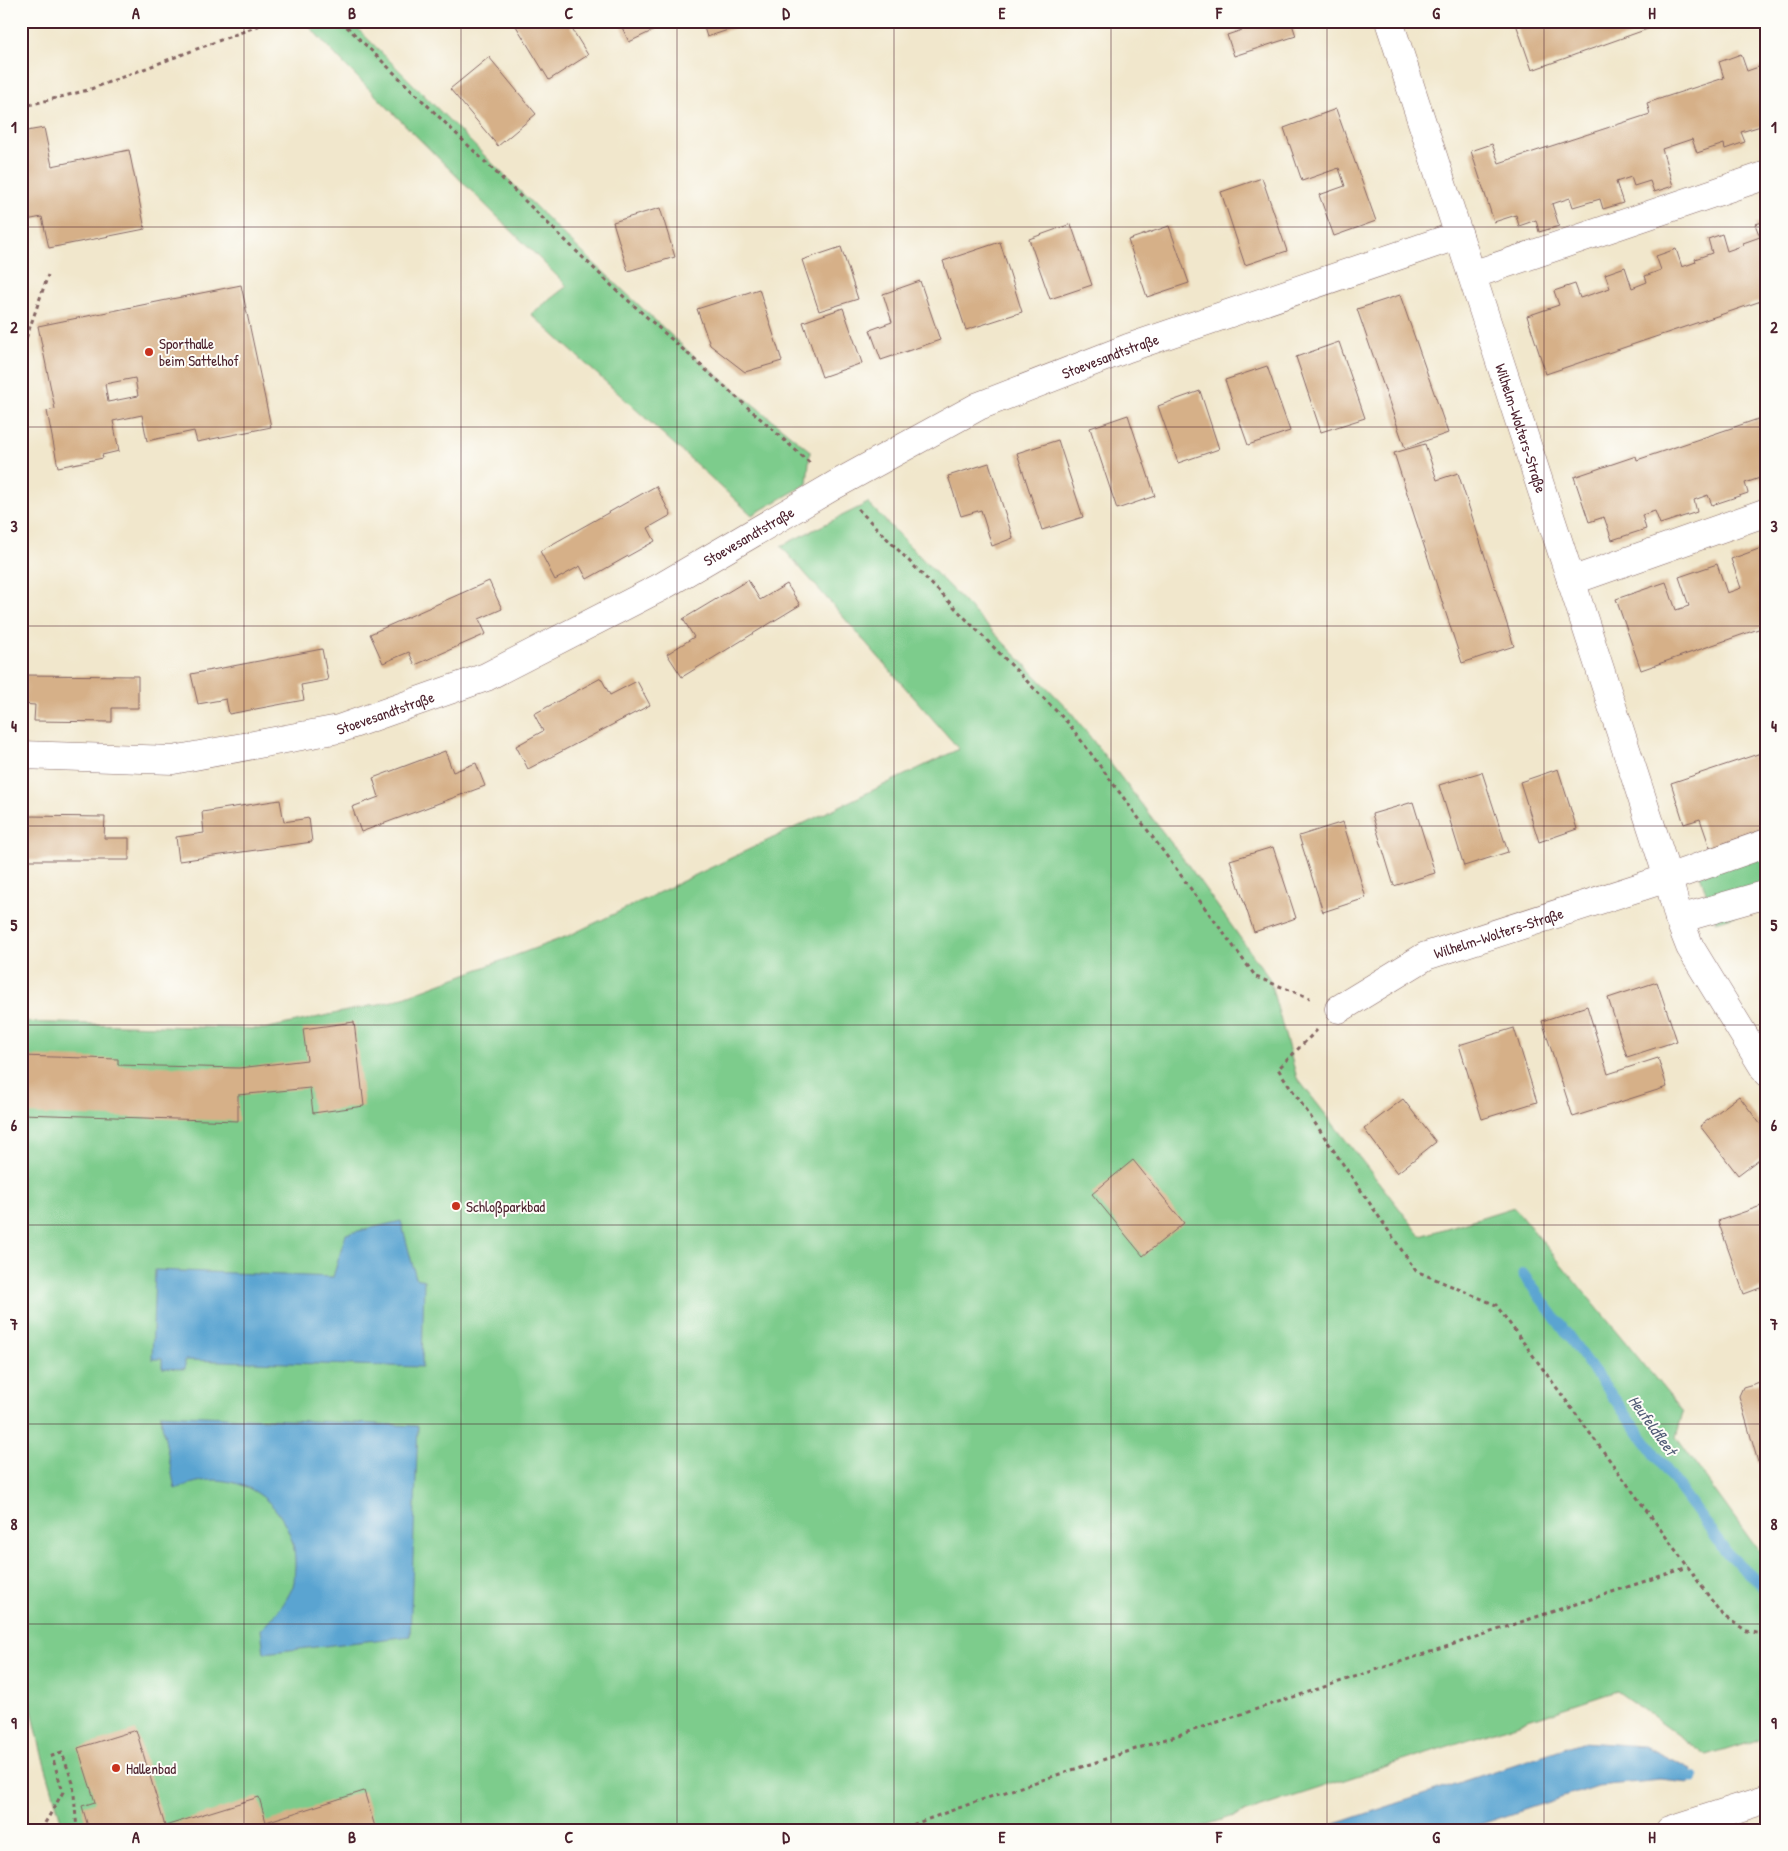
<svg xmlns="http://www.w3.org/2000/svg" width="1788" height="1851" font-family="'Patrick Hand',sans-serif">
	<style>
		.green { fill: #7dcc8c; stroke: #64765c }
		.water { fill: #5aa4d1; stroke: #52627e }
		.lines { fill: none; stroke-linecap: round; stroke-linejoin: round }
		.stream { stroke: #5aa4d1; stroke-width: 11 }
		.building { fill: #d6b088; fill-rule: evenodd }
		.minor-casing { stroke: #846563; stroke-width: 29 }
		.path { stroke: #846563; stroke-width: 3; stroke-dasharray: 4 4; stroke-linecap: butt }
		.minor { stroke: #fff; stroke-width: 28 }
		.grid { fill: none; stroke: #4a1f2b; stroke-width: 1; stroke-opacity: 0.55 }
		.poi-dot { fill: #c8321e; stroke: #fdfcf7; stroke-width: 2 }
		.labels { text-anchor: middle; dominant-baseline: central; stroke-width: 4; stroke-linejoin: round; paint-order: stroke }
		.poi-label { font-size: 15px; fill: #4a1f2b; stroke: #fdfcf7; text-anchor: start }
		.street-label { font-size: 15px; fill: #4a1f2b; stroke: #fdfcf7 }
		.water-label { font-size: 16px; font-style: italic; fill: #515b76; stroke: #fdfcf7 }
		.neatline { fill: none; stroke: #4a1f2b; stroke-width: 2 }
		.grid-label { font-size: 16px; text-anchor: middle; font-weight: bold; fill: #4a1f2b }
	</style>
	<rect width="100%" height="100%" fill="#fdfcf7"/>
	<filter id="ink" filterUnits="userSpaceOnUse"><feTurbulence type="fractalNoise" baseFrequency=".02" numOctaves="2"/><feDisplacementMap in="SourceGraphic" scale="10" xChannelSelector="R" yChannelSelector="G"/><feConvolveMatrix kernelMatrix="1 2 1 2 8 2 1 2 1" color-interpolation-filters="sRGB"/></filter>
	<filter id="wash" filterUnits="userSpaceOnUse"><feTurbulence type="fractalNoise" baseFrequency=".0096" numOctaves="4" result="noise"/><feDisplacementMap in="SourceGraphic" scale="20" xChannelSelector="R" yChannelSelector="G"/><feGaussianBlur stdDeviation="1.12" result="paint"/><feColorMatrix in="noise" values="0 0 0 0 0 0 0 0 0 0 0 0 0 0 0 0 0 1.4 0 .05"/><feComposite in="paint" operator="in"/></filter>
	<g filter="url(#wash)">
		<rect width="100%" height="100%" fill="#f1e7cc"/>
		<g class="green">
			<polygon points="304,21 350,21 566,237 689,352 810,451 807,484 752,515 531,314 567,286 344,64"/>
			<polygon points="868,503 1071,712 1188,865 1269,978 1297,1078 1421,1236 1514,1207 1683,1412 1676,1437 1760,1553 1767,1553 1767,1737 1707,1756 1617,1691 1191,1830 64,1830 42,1755 21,1661 21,1022 264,1029 393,1001 568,936 959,749 781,546"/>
			<polygon points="1767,854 1767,906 1716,922 1700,875"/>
		</g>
		<g class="water">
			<polygon points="401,1221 416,1278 424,1280 422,1367 185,1360 185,1369 162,1368 162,1359 152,1359 155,1270 333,1277 346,1234"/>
			<path d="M160,1414L418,1426L410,1636L264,1653L261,1629C274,1617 286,1603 293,1586C295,1581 294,1573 295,1567C297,1529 270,1490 231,1482C209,1477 195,1482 175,1489Z"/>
			<polygon points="1582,1742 1644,1746 1691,1769 1690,1783 1660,1780 1597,1786 1463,1830 1317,1830"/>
		</g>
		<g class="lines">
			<g class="stream">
				<polyline points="1523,1274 1728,1554 1763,1587 1767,1587"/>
				<polyline points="1676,1775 1694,1777"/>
			</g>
		</g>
		<g id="blocks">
			<g class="building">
				<polygon points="513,21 567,21 588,55 549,80"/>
				<polygon points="619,21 668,21 669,23 629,42"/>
				<polygon points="702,21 752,21 752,22 707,37"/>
				<polygon points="1240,21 1291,21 1296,36 1234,56 1227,35 1242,30"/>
				<polygon points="1515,21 1655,21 1656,26 1532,70"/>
				<polygon points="1741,54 1747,71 1767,64 1767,131 1764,125 1741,132 1745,142 1725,149 1724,144 1697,153 1692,139 1662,149 1673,186 1654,192 1650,181 1634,186 1631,177 1616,182 1623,203 1603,209 1600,199 1573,207 1570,198 1552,204 1559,226 1539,232 1536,220 1519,226 1516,215 1494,222 1471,151 1492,144 1499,163 1650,114 1647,103 1724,78 1719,62"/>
				<polygon points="489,57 536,114 498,146 450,89"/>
				<polygon points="1336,109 1376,221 1334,236 1319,195 1345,186 1339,168 1302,181 1284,128"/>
				<polygon points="44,128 52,166 129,150 145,229 49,248 42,217 21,221 21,132"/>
				<polygon points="1262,178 1287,251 1245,265 1221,192"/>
				<polygon points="660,208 675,257 628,271 613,222"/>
				<polygon points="1767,221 1767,299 1546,374 1527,316 1559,305 1554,291 1575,284 1580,298 1610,288 1605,274 1625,267 1632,288 1647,282 1645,276 1661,270 1656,256 1676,249 1682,267 1696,262 1695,259 1712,253 1708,239 1722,234 1727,251 1744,245 1743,243 1760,237 1755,224"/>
				<polygon points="1071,224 1092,285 1050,299 1029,239"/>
				<polygon points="1169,226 1189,283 1147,297 1128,240"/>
				<polygon points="1000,242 1022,312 966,330 943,261"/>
				<polygon points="841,247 858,299 819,311 802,260"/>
				<polygon points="920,281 940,340 881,360 870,330 892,322 883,294"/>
				<path d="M241,285L271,427L197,442L194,431L147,441L142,415L113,421L119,451L102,455L103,458L58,467L47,411L55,409L38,326ZM135,378L138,396L108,402L105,384Z"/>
				<polygon points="759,289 782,361 745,372 710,345 697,309"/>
				<polygon points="1400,295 1448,433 1405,448 1357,309"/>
				<polygon points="843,308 862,363 822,377 803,322"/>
				<polygon points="1339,342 1365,418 1321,432 1296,357"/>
				<polygon points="1267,366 1290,431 1248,445 1225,380"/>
				<polygon points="1200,391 1219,449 1178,463 1158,406"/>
				<polygon points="1128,415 1155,496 1117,509 1090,428"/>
				<polygon points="1767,416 1767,486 1763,487 1760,478 1745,483 1748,493 1712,505 1708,495 1694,500 1697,512 1660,524 1655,511 1642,515 1646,529 1612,540 1604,517 1589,522 1574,477 1636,456 1637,460"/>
				<polygon points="1058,440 1083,517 1042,530 1017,453"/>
				<polygon points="1425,444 1437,480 1458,473 1514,646 1462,663 1394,453"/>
				<polygon points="989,463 1013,538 992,546 981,510 961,516 948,476"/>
				<polygon points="656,486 671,515 648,528 655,541 587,579 580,566 555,580 540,551"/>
				<polygon points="1767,546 1767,626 1641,670 1616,599 1666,582 1676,610 1689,606 1679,577 1717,564 1727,593 1741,588 1731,559"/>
				<polygon points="748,580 760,600 787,584 800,605 682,677 667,654 694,637 683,619"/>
				<polygon points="489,581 502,609 479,619 486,634 415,665 409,652 383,663 370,634"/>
				<polygon points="322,649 328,680 301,685 304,700 229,714 226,699 198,704 191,674"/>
				<polygon points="21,675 138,676 138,708 112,708 112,722 34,721 35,705 21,704"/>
				<polygon points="601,678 610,695 637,681 650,705 528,769 516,746 543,731 534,714"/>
				<polygon points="445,751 453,772 476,763 485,786 361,832 352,807 379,797 373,778"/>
				<polygon points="1767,751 1767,828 1710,848 1700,819 1684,824 1671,783"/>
				<polygon points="1558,769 1577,829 1539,842 1520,782"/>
				<polygon points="1482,772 1508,852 1464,866 1439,785"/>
				<polygon points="280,800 284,822 309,818 312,842 179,861 176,837 204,833 202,812"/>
				<polygon points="1413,802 1435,873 1394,886 1372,814"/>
				<polygon points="27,816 105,817 104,838 129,838 129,860 21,860 21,832 27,832"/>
				<polygon points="1343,822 1366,898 1323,912 1299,836"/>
				<polygon points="1273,847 1296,918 1254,932 1230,860"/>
				<polygon points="1657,982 1677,1041 1627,1057 1608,998"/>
				<polygon points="1587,1006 1608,1074 1658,1058 1667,1087 1573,1117 1542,1021"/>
				<polygon points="354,1022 364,1106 313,1113 310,1088 238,1095 238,1121 21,1114 21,1056 118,1059 118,1065 239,1068 307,1060 303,1029"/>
				<polygon points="1514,1028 1537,1102 1482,1119 1459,1045"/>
				<polygon points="1739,1096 1767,1133 1767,1153 1738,1175 1700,1126"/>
				<polygon points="1403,1099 1436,1142 1397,1173 1364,1129"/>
				<polygon points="1133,1160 1184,1223 1143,1256 1092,1194"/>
				<polygon points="1767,1204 1767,1298 1760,1288 1744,1294 1718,1221"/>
				<polygon points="1767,1380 1767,1466 1758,1462 1739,1396 1743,1387"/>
				<polygon points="136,1730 165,1826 259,1797 266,1822 364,1791 376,1830 89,1830 82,1806 95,1802 78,1748"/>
			</g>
		</g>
	</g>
	<g filter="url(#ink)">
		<use href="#blocks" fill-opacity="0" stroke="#846563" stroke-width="1"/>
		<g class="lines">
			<g class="minor-casing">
				<g id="minor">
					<path id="s1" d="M1389,21L1668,878L1679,919L1690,947L1767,1073"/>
					<polyline points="1472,275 1767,175"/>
					<polyline points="1571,581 1767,512"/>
					<path id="s2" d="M21,755L173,760L339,729L486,677L661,587L835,485L979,406L1128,348L1459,235"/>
					<polyline points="1679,919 1767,894"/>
					<path id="s3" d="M1339,1009L1426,956L1668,878L1767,843"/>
					<polyline points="1670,1830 1767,1799"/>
				</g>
			</g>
			<g class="path">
				<polyline points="341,21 612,286 810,463"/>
				<polyline points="21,107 88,90 271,21"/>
				<polyline points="21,353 48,275"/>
				<polyline points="858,509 1069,724 1256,977 1310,998"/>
				<polyline points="1317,1030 1278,1069 1416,1271 1496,1305 1688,1567"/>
				<polyline points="41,1830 63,1792 52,1756 62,1753 73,1783 77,1830"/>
				<polyline points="898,1830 978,1801 1688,1567 1722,1615 1747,1631 1767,1635"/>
			</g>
			<use href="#minor" class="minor"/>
		</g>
	</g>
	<path class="grid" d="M244,21V1830M461,21V1830M677,21V1830M894,21V1830M1111,21V1830M1327,21V1830M1544,21V1830M21,227H1767M21,427H1767M21,626H1767M21,826H1767M21,1025H1767M21,1225H1767M21,1424H1767M21,1624H1767"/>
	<g class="poi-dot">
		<circle cx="149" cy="352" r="5"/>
		<circle cx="456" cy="1206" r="5"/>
		<circle cx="116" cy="1768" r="5"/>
	</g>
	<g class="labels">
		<g class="poi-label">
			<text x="159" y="343">Sporthalle<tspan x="159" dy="17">beim Sattelhof</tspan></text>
			<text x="466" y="1206">Schloßparkbad</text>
			<text x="126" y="1768">Hallenbad</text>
		</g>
		<g class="street-label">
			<text stroke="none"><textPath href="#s2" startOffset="1180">Stoevesandtstraße</textPath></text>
			<text stroke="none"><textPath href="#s1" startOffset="428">Wilhelm-Wolters-Straße</textPath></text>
			<text stroke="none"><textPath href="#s2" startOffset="775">Stoevesandtstraße</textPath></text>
			<text stroke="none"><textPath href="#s2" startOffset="370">Stoevesandtstraße</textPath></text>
			<text stroke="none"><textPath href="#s3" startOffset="178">Wilhelm-Wolters-Straße</textPath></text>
		</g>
		<g class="water-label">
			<text transform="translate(1653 1425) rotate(54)">Heufeldfleet</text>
		</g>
	</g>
	<rect width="1788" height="1851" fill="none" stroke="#fdfcf7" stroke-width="55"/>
	<rect x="28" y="28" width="1732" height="1796" class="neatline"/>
	<g class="grid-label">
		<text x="136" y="19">A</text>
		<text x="352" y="19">B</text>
		<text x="569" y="19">C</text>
		<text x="786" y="19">D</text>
		<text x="1002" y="19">E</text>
		<text x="1219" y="19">F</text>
		<text x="1436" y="19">G</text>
		<text x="1652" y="19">H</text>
		<text x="14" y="133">1</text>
		<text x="1774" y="133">1</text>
		<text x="14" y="333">2</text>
		<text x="1774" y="333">2</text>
		<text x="14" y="532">3</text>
		<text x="1774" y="532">3</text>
		<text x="14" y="732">4</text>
		<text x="1774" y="732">4</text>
		<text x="14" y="931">5</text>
		<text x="1774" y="931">5</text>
		<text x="14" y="1131">6</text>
		<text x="1774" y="1131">6</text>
		<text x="14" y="1330">7</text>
		<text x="1774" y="1330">7</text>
		<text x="14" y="1530">8</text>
		<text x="1774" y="1530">8</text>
		<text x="14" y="1729">9</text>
		<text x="1774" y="1729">9</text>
		<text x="136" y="1843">A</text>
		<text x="352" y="1843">B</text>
		<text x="569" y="1843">C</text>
		<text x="786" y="1843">D</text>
		<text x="1002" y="1843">E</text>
		<text x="1219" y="1843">F</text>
		<text x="1436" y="1843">G</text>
		<text x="1652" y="1843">H</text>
	</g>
</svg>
